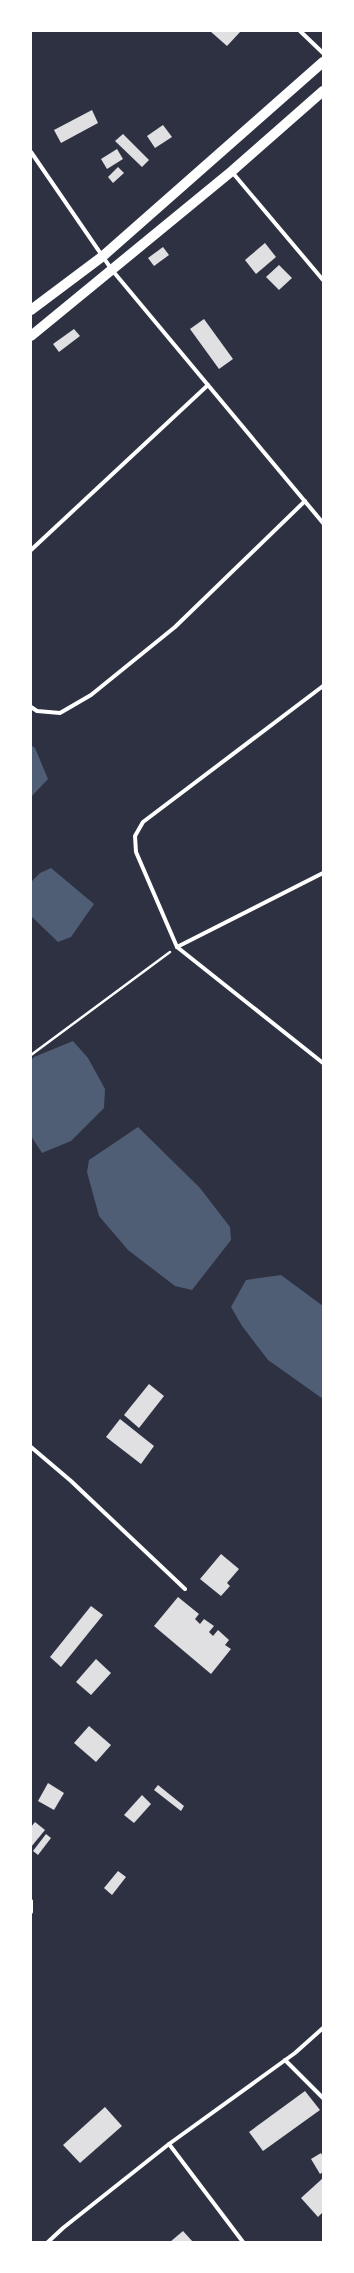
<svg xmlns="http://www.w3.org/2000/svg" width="354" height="2273" font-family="Karla,sans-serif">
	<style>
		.water { fill: #4f5d75 }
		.building { fill: #e0e0e3 }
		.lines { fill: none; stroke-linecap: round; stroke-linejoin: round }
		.path { stroke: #fff; stroke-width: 2.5 }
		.minor { stroke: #fff; stroke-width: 4 }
		.primary { stroke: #fff; stroke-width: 10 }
	</style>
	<rect width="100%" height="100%" fill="#2d3142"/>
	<g class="water">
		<polygon points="31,745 35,748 48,779 31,797"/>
		<polygon points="51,868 94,904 71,937 58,942 31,916 31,882 40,873"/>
		<polygon points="73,1041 88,1058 105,1089 104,1108 71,1141 42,1153 31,1136 31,1060 34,1057"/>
		<polygon points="138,1127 200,1188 230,1227 231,1240 192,1290 175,1286 128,1250 99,1216 87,1172 89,1160"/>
		<polygon points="281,1275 323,1306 323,1399 268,1360 242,1326 231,1307 246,1280"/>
	</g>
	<g class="building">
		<polygon points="210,31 241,31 227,46"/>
		<polygon points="92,110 98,123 61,143 54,130"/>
		<polygon points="163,125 172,137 155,148 147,136"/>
		<polygon points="123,134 149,160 142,167 115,141"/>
		<polygon points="117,149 123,159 107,169 101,159"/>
		<polygon points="118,167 124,173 113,183 108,177"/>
		<polygon points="265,243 276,257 256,274 245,260"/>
		<polygon points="163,247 169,255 154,266 148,258"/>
		<polygon points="279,265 292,278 279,290 266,277"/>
		<polygon points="204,319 233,359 219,369 190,329"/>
		<polygon points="74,329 80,336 59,352 53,344"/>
		<polygon points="149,1384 164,1396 139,1428 124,1415"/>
		<polygon points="120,1419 154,1446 141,1464 106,1437"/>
		<polygon points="221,1554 239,1569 227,1583 230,1586 221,1596 200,1579"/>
		<polygon points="178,1597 199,1614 195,1619 200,1624 204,1619 214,1626 209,1632 213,1636 218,1630 229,1640 225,1645 231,1649 211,1674 154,1626"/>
		<polygon points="91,1606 103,1615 61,1667 50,1657"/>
		<polygon points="96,1659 111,1673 91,1695 76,1682"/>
		<polygon points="89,1726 111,1745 96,1762 74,1743"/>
		<polygon points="48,1783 64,1793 54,1810 38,1801"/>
		<polygon points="158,1785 184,1806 181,1811 154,1790"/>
		<polygon points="142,1795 151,1804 134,1823 124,1815"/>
		<polygon points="35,1822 45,1830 31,1847 31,1827"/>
		<polygon points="46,1834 51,1838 38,1855 33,1851"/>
		<polygon points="118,1871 126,1877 112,1895 104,1888"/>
		<polygon points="305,2091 320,2110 263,2151 249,2132"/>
		<polygon points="105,2107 122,2126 80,2163 63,2145"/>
		<polygon points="321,2153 323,2157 323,2172 320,2174 311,2159"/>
		<polygon points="323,2178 323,2212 318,2217 301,2198"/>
		<polygon points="183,2231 193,2242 170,2242"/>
	</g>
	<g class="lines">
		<polyline class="path" points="31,1055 170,952"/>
		<g class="minor">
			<polyline points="300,31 323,53"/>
			<polyline points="31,152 112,270 323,523"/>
			<polyline points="232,172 323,280"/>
			<polyline points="31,550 208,385"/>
			<polyline points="323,686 143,822 135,836 136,852 177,947 323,1063"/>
			<polyline points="31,707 37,711 60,713 91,695 175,627 305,501"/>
			<polyline points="177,947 323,873"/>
			<polyline points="31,1447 71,1481 185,1589"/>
			<polyline points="31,1901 31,1912"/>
			<polyline points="285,2060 323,2098"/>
			<polyline points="169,2144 243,2242"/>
			<polyline points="48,2242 63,2228 169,2144 295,2053 323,2028"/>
		</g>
		<g class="primary">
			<polyline points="31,310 103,256 323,62"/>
			<polyline points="31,336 232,171 323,91"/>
		</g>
	</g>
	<rect width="354" height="2273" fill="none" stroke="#ffffff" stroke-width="64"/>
</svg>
